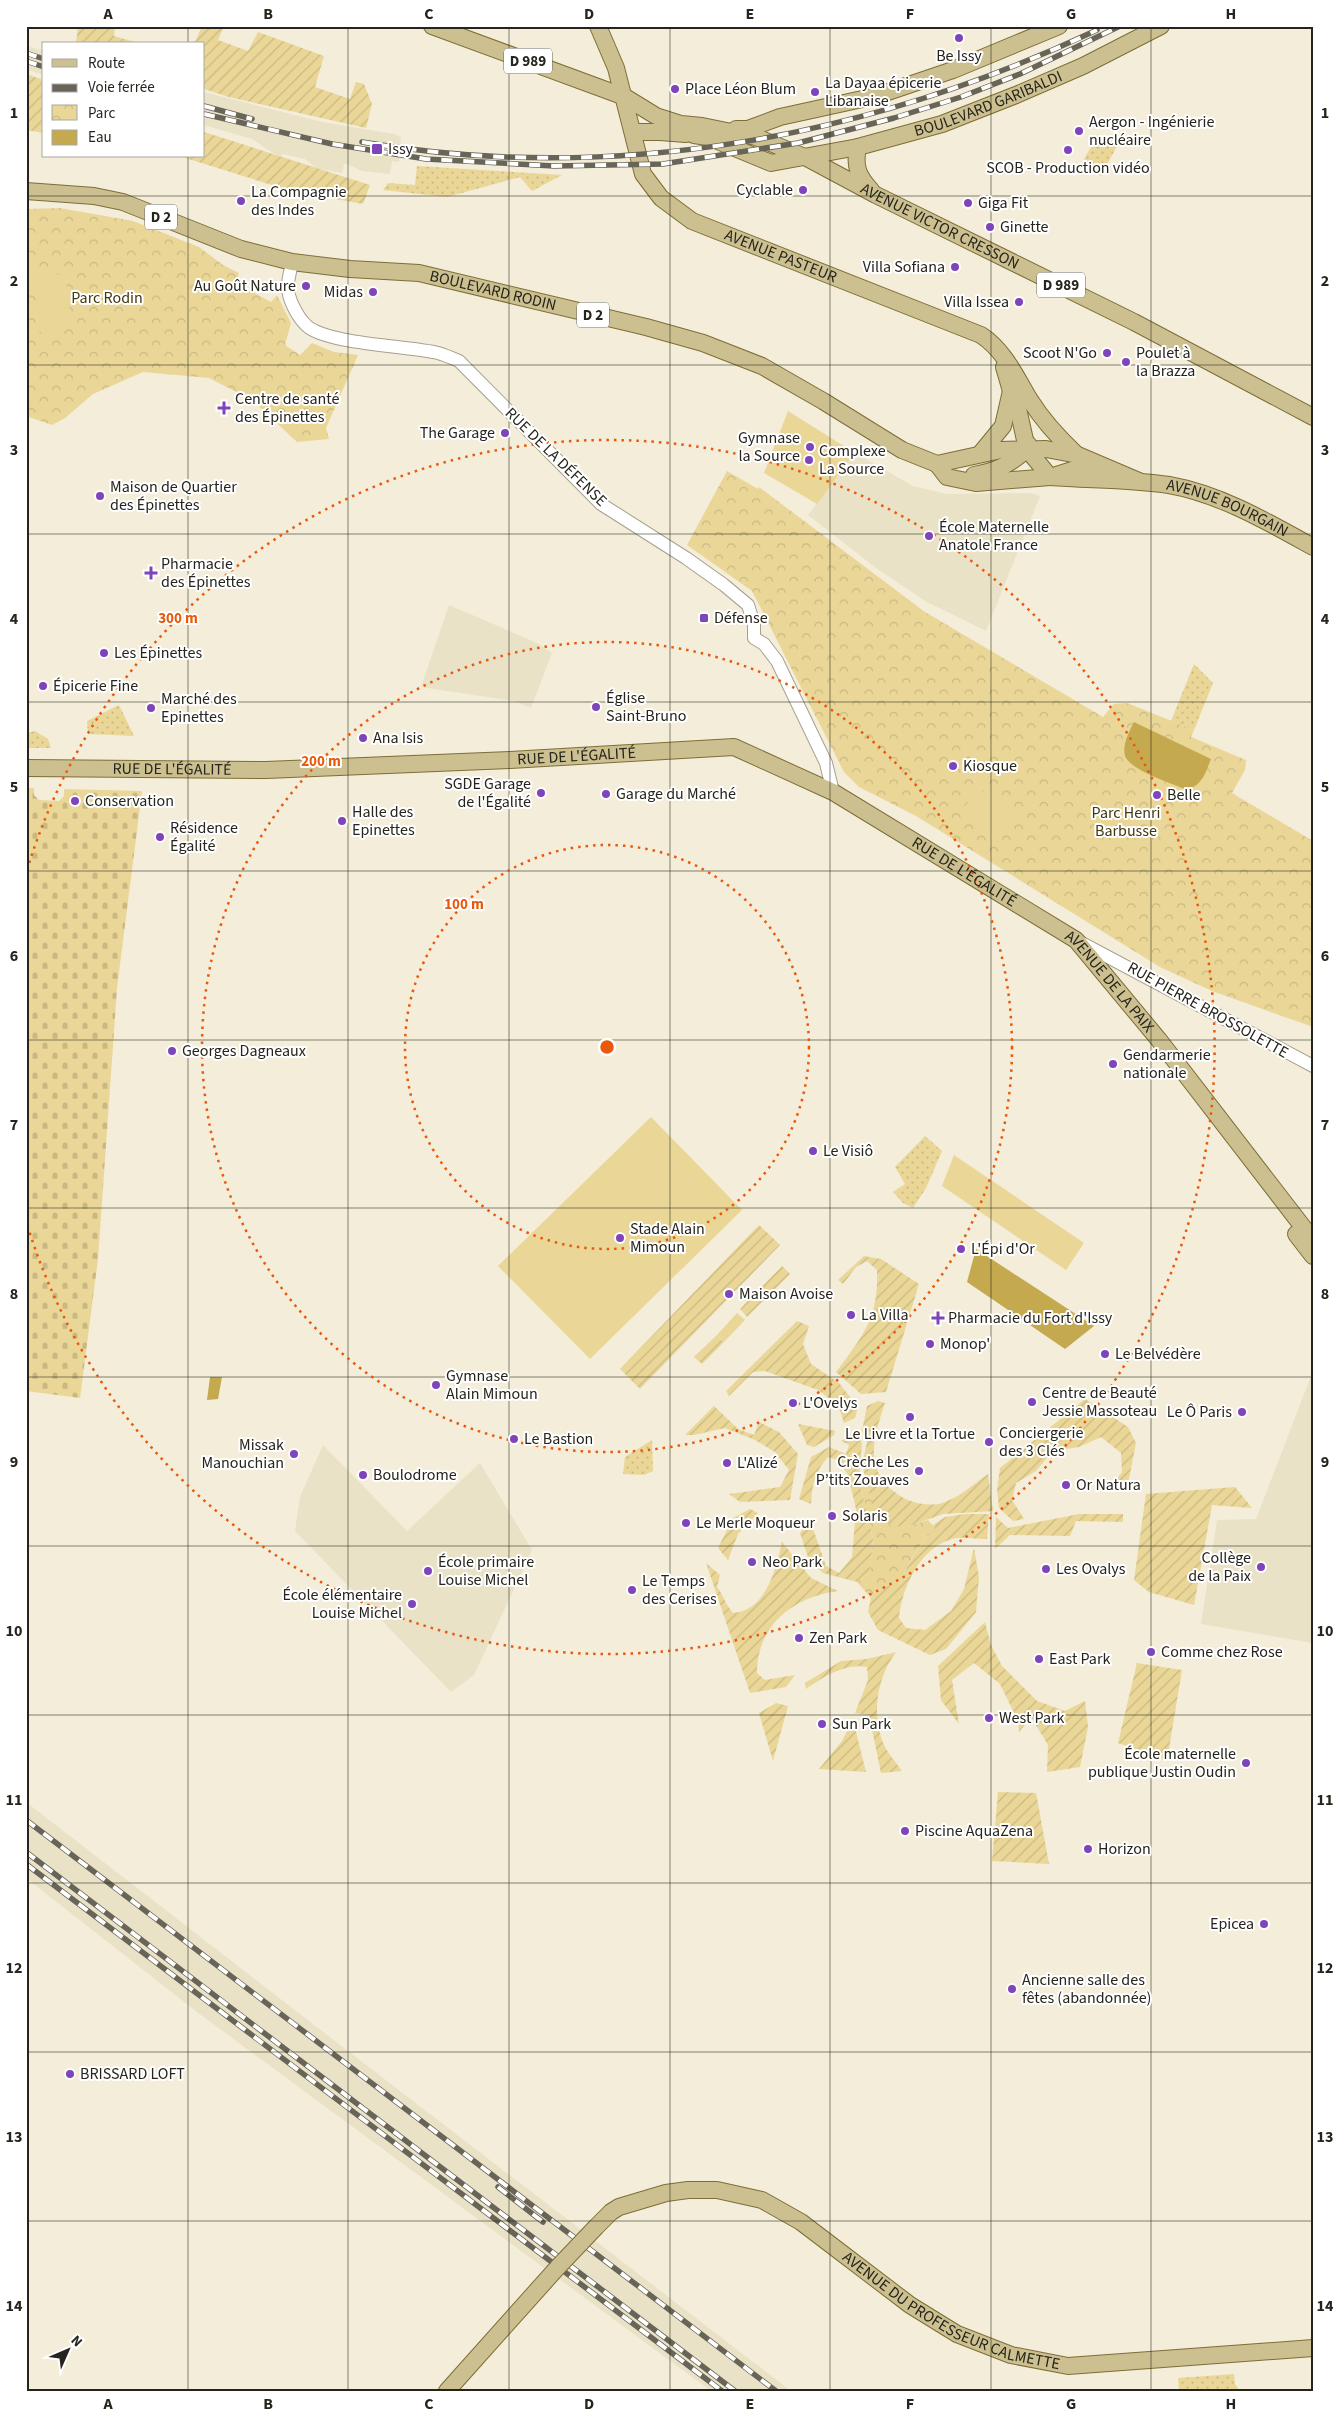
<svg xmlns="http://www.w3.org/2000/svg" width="1339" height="2417" font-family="'Source Sans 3',sans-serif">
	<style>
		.built { fill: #eae2c7 }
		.grass { fill: url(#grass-dots) }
		.cemetery { fill: url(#cemetery-stones) }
		.park { fill: url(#park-crowns) }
		.garden { fill: url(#garden-furrows) }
		.pitch { fill: #ead798 }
		.water { fill: #c4a94e }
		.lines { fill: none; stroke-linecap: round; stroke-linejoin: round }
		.minor-casing { stroke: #a6a18e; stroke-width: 14 }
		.major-casing { stroke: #7d6e37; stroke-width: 18 }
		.minor { stroke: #fff; stroke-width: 12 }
		.major { stroke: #cdc090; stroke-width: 16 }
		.rail-casing { stroke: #686458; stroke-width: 5.5 }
		.rail { stroke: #fff; stroke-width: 4; stroke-dasharray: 11; stroke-linecap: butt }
		.major-bridge-casing { stroke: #7d6e37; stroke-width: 18; stroke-linecap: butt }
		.major-bridge { stroke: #cdc090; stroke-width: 16 }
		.grid { fill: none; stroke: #26241c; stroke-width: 1; stroke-opacity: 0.55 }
		.ring { fill: none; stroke: #e8590c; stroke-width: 2.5; stroke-dasharray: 2.5 5 }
		.poi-dot { fill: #7f44ba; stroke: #fff; stroke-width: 2 }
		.labels { text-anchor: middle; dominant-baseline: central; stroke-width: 4; stroke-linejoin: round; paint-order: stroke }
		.shield { fill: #fff; stroke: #676660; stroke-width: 1 }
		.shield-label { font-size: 15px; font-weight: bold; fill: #26241c }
		.poi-label { font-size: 16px; fill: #26241c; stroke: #fff; text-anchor: start }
		.street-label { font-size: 16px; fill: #26241c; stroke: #fff }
		.park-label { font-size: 16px; fill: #42370f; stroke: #fff }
		.centre { fill: #e8590c; stroke: #fff; stroke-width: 2.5 }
		.ring-label { font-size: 15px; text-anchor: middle; font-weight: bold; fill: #e8590c; stroke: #fff; stroke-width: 4; stroke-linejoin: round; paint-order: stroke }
		.neatline { fill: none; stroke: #26241c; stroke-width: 2 }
		.grid-label { font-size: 16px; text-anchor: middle; font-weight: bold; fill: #26241c }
	</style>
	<defs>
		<pattern id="grass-dots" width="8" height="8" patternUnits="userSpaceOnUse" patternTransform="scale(1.25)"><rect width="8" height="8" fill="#ead798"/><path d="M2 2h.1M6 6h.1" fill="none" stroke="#c9b882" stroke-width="1.8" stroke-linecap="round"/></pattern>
		<pattern id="cemetery-stones" width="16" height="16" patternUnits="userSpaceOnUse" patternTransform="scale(1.25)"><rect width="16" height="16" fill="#ead798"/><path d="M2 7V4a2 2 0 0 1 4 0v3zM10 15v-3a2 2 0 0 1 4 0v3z" fill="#c9b882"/></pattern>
		<pattern id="park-crowns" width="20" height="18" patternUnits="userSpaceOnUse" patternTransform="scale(1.25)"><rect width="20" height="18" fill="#ead798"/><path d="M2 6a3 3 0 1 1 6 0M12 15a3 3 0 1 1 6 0" fill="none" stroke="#c9b882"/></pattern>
		<pattern id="garden-furrows" width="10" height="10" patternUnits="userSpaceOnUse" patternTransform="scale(1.25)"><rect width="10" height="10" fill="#ead798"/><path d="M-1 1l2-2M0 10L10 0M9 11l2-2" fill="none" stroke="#c9b882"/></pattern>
	</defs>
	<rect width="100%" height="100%" fill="#f3edd9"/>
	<g class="built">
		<polygon points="26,46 44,51 44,75 26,69"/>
		<polygon points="204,92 322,122 394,134 401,137 399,162 392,161 390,174 362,171 347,164 344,164 342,173 316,168 305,159 283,154 279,157 252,139 204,125"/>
		<polygon points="855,453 913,486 947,494 1031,493 1040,496 986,631 925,601 876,568 808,515"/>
		<polygon points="449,605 537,643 552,653 531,708 514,701 421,687"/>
		<polygon points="1313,1371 1313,1643 1201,1624 1217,1520 1256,1519"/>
		<polygon points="323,1445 407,1531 480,1463 532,1550 474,1675 451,1692 295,1531 300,1497"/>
		<polygon points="26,1802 344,2048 791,2391 711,2391 197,2012 26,1878"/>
	</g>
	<g class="grass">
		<polygon points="1098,134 1118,144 1101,176 1081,165"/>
		<polygon points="417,166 562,175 532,191 520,177 447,197 383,190 388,183 415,185"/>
		<polygon points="1194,664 1213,683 1194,730 1171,721"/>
		<polygon points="119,705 134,736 88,734 87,721"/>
		<polygon points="35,731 48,739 51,748 26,748 26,733"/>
		<polygon points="925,1136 942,1151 926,1188 913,1208 903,1203 893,1192 905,1184 895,1167"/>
		<polygon points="652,1440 653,1471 644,1475 623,1474 625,1457"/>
		<polygon points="1234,2374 1235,2384 1239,2391 1179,2391 1178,2378"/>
	</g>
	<polygon class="cemetery" points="26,788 34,788 34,795 39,800 59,801 64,796 64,789 142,791 117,988 98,1259 80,1398 26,1391"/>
	<g class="park">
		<polygon points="60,208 133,221 199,247 223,265 239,273 236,283 271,302 277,295 291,323 285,345 300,355 312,343 334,352 358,355 326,428 329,439 297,442 252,400 209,378 143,372 93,394 65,418 52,425 26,416 26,209"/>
		<polygon points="727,471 758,489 759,487 925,612 1103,717 1114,704 1127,703 1194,730 1191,737 1246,760 1245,770 1232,793 1313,841 1313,1027 1212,991 1160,967 916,816 859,787 844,772 752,591 687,545"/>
		<path d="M866,1478L907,1527L928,1520L935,1528C918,1546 906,1564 899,1588L885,1585L871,1598L857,1582L870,1573L873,1539L859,1479Z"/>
	</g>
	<g class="garden">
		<polygon points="78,26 115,26 114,36 142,44 76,44"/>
		<polygon points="202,26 224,26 218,40 248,51 258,32 324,56 315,87 350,99 356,82 364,84 372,104 366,128 229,97 204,89 204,44 194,44"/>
		<polygon points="26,74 44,80 44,133 26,130"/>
		<polygon points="204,132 370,185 363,204 291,191 179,156 204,156"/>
		<polygon points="759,1225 780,1245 640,1389 620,1369"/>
		<path d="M864,1256L881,1259L919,1284L886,1392L861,1394L836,1372C863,1336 879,1317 877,1270L867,1261L856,1267L843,1284L838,1280Z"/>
		<polygon points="782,1266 790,1274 747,1317 740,1309"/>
		<polygon points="797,1321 809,1326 803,1344 811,1364 839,1383 858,1407 855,1418 844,1423 838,1405 818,1390 765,1371 753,1372 729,1396 726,1391"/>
		<polygon points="717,1335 724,1342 702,1364 694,1357"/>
		<polygon points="1085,1399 1128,1427 1136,1443 1127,1489 1108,1491 1122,1472 1121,1453 1101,1437 1079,1447 1053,1451 1036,1471 1016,1483 1012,1500 1024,1519 1013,1521 999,1508 997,1489 1000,1468"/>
		<path d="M878,1401L885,1403C872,1441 863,1473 902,1497C912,1503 927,1506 939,1504C956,1500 974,1484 988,1474L993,1511L943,1514L907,1527L889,1525L873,1507L862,1464L867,1443L862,1431L867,1406Z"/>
		<polygon points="714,1406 738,1429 754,1435 759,1422 779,1432 798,1454 790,1500 740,1502 729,1494 780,1487 789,1470 775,1452 755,1440 725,1428 694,1435 685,1435"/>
		<polygon points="798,1424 835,1431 834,1435 814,1447 807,1445"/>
		<path d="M855,1432L862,1443L859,1479L873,1539L870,1573L857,1582L823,1573L809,1560L800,1533L810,1520L826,1566L839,1573L852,1557L856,1509L848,1475L838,1460L828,1457C815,1471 812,1485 811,1504L799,1499L811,1457L829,1447L846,1454L849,1445L841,1441Z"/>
		<polygon points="1235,1487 1252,1508 1212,1505 1194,1605 1149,1592 1134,1580 1146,1494"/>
		<polygon points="750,1509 758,1513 738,1534 728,1560 718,1548 733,1518"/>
		<path d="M965,1514H989L987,1539C976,1539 962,1536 952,1539C920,1548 902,1587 899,1618L906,1628L925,1630L951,1611L964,1589L974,1548L979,1577L976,1612L946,1649L930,1655L878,1630L868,1612L871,1598L885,1585L899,1587C907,1564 918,1546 935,1528L933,1525L945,1517Z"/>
		<polygon points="1079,1514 1123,1514 1123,1522 1076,1521 1070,1536 1010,1535 995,1549 996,1517 1008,1528"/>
		<path d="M782,1542L811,1578L838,1591C793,1597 757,1625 757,1673L765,1680L795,1675L786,1687L750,1693L706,1563L720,1575L717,1587C723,1594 725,1604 733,1613C766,1611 776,1569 782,1542Z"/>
		<polygon points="985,1622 991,1645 1002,1666 1037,1701 1065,1711 1085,1701 1088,1727 1080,1767 1047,1772 1048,1745 1031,1717 1019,1732 1018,1721 1000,1684 974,1663 952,1680 959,1724 941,1700 938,1666"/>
		<path d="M896,1652C877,1678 871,1714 884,1745C888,1754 896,1762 902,1771L881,1773L869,1715L855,1713L868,1680L867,1667C845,1663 823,1677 806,1689L805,1683L841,1661L867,1659Z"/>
		<polygon points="1137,1663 1182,1670 1167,1761 1118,1743"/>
		<polygon points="776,1703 788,1706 773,1761 759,1713"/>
		<polygon points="853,1720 866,1772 819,1769 842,1741"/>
		<polygon points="998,1792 1036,1793 1049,1864 992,1861"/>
	</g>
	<g class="pitch">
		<path d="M26,266L44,268L64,277C72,303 75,329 44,338L36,325L41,304L36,295L26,294Z"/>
		<polygon points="788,411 855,453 817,504 764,473"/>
		<polygon points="980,789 1016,817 1002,837 962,809"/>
		<polygon points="651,1117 742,1210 590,1359 498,1266"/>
		<polygon points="954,1155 1084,1243 1066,1270 942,1186"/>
		<polygon points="737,1313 745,1320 724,1342 717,1335"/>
	</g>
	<g class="water">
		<path d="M1134,722L1211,759C1205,774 1203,784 1187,790C1173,784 1130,770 1125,756C1122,745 1129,732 1134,722Z"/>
		<polygon points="976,1249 1094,1326 1065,1349 967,1282"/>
		<polygon points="210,1377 222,1377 218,1399 207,1400"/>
	</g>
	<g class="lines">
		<g class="minor-casing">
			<g id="minor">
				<path d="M292,262C291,270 288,278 288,285C287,298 298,318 307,326C327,344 409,346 438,353C445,355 452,358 459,361L601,504L686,558L724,585L748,605L754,624V638L764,644L777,661L826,763L833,792"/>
				<polyline points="1078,941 1313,1066"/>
			</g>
		</g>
		<g class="major-casing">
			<g id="major">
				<path id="s1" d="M432,26L625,97L656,116L681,124L702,126L756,137L807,158L876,195L1134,322L1313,417"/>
				<path id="s2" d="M598,26L616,68L643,174L661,198L692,221L981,335C1005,351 1016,377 1030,400C1043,421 1059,438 1076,454"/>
				<polyline points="736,129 748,129 780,117 876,96 953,70 1059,26"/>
				<polyline points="634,132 660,132 686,134"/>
				<path id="s3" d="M694,135L708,137L771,163L858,147L942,124L1016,95L1083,66L1161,26"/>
				<path d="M858,147C854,166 858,176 871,190"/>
				<path id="s4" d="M26,191L94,196L123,202L241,249L292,262L350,269L419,273L646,327L703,343L762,366L823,401L902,450L937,464L1001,450L1046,449L1078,455L1139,481"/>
				<polyline points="1004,367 1011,391 1015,395 1027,449 1050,477"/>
				<polyline points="980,454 1003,426 1011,391"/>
				<polyline points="937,464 947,477 976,483 1050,477 1078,468 1100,466"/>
				<path d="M974,475C997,471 1011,464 1027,449L1028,444"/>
				<path id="s5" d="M1050,477C1090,480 1130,479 1169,485C1220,494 1268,522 1313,547"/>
				<path id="s6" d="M26,768L266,770L510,760L734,747L833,792L1076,940L1159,1040L1313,1240"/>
				<polyline points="1296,1234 1313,1256"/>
				<path id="s7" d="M596,2227L611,2212L619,2207L666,2193L688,2190H717L762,2200L801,2222L910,2305L957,2334L1011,2355L1068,2366L1313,2348"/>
				<polyline points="447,2391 557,2268"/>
			</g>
		</g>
		<use href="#minor" class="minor"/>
		<use href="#major" class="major"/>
		<g class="rail-casing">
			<g id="rail">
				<polyline points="26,53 44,59"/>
				<polyline points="26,61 44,67"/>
				<polyline points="204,106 252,119"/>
				<polyline points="204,114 332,144 426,159 554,166 663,164 798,143 894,118 961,97 1020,74 1120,26"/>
				<path d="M362,142C615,185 867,138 1097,30"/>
				<polyline points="26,1820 776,2391"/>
				<polyline points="26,1852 735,2391"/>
				<polyline points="26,1864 722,2391"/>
				<polyline points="498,2187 543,2222"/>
			</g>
		</g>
		<use href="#rail" class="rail"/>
		<g class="major-bridge-casing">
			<polyline id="major-bridge" points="557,2268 596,2227"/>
		</g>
		<use href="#major-bridge" class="major-bridge"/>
	</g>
	<path class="grid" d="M188,26V44M348,26V2391M509,26V2391M670,26V2391M830,26V2391M991,26V2391M1151,26V2391M188,156V2391M26,196H1313M26,365H1313M26,534H1313M26,702H1313M26,871H1313M26,1040H1313M26,1208H1313M26,1377H1313M26,1546H1313M26,1715H1313M26,1883H1313M26,2052H1313M26,2221H1313"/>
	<g class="ring">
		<circle cx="607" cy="1047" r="202"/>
		<circle cx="607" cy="1047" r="405"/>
		<path d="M27 870A607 607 0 1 1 27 1224"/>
	</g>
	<g class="poi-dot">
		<circle cx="959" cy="38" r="5"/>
		<circle cx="675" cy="89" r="5"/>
		<circle cx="815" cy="92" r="5"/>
		<circle cx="1079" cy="131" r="5"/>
		<rect x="371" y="143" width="12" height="12" rx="2.5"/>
		<circle cx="1068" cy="150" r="5"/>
		<circle cx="803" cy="190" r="5"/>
		<circle cx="241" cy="201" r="5"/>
		<circle cx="968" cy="203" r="5"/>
		<circle cx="990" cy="227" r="5"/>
		<circle cx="955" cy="267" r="5"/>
		<circle cx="306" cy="286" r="5"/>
		<circle cx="373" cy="292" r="5"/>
		<circle cx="1019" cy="302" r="5"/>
		<circle cx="1107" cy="353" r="5"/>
		<circle cx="1126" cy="362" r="5"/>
		<path d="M221.5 400.5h5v5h5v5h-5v5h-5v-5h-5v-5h5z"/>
		<circle cx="505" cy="433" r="5"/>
		<circle cx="810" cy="447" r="5"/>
		<circle cx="809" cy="460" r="5"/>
		<circle cx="100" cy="496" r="5"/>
		<circle cx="929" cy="536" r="5"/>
		<path d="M148.5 565.5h5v5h5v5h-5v5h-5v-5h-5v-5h5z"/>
		<rect x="699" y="613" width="10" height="10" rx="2.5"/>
		<circle cx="104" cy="653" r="5"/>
		<circle cx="43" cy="686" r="5"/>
		<circle cx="596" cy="707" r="5"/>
		<circle cx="151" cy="708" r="5"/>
		<circle cx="363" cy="738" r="5"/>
		<circle cx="953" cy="766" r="5"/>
		<circle cx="541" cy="793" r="5"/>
		<circle cx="606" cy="794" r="5"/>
		<circle cx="1157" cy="795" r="5"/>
		<circle cx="75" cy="801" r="5"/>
		<circle cx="342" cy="821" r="5"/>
		<circle cx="160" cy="837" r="5"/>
		<circle cx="172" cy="1051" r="5"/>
		<circle cx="1113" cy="1064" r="5"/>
		<circle cx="813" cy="1151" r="5"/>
		<circle cx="620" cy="1238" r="5"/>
		<circle cx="961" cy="1249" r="5"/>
		<circle cx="729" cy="1294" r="5"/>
		<circle cx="851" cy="1315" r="5"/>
		<path d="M935.5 1310.5h5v5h5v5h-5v5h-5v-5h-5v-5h5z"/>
		<circle cx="930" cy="1344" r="5"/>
		<circle cx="1105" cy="1354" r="5"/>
		<circle cx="436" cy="1385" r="5"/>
		<circle cx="1032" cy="1402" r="5"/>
		<circle cx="793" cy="1403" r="5"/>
		<circle cx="1242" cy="1412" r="5"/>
		<circle cx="910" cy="1417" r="5"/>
		<circle cx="514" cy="1439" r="5"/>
		<circle cx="989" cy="1442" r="5"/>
		<circle cx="294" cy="1454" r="5"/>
		<circle cx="727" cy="1463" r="5"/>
		<circle cx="919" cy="1471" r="5"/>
		<circle cx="363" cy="1475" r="5"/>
		<circle cx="1066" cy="1485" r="5"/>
		<circle cx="832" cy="1516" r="5"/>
		<circle cx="686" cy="1523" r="5"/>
		<circle cx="752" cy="1562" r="5"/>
		<circle cx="1261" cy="1567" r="5"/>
		<circle cx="1046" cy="1569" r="5"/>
		<circle cx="428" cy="1571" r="5"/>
		<circle cx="632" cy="1590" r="5"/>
		<circle cx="412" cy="1604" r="5"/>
		<circle cx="799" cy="1638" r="5"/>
		<circle cx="1151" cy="1652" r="5"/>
		<circle cx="1039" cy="1659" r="5"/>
		<circle cx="989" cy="1718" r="5"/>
		<circle cx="822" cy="1724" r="5"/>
		<circle cx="1246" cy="1763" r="5"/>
		<circle cx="905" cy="1831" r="5"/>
		<circle cx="1088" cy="1849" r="5"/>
		<circle cx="1264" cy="1924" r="5"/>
		<circle cx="1012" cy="1989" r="5"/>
		<circle cx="70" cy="2074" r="5"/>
	</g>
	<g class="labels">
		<g class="shield">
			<rect x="504" y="48.5" width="48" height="25" rx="4"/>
			<rect x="145" y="204.5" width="32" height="25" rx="4"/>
			<rect x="1037" y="272.5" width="48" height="25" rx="4"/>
			<rect x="577" y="302.5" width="32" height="25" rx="4"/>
		</g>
		<g class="shield-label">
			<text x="528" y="61">D 989</text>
			<text x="161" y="217">D 2</text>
			<text x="1061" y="285">D 989</text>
			<text x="593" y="315">D 2</text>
		</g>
		<g class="poi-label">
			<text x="959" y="56" text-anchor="middle">Be Issy</text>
			<text x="825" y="83">La Dayaa épicerie<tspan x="825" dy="18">Libanaise</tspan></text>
			<text x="685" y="89">Place Léon Blum</text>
			<text x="1089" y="122">Aergon - Ingénierie<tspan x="1089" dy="18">nucléaire</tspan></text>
			<text x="388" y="149">Issy</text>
			<text x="1068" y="168" text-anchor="middle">SCOB - Production vidéo</text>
			<text x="793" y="190" text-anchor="end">Cyclable</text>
			<text x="251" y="192">La Compagnie<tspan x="251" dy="18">des Indes</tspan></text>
			<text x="978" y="203">Giga Fit</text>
			<text x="1000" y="227">Ginette</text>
			<text x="945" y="267" text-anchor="end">Villa Sofiana</text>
			<text x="296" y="286" text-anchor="end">Au Goût Nature</text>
			<text x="363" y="292" text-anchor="end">Midas</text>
			<text x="1009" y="302" text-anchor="end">Villa Issea</text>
			<text x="1097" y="353" text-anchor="end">Scoot N'Go</text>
			<text x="1136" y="353">Poulet à<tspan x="1136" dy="18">la Brazza</tspan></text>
			<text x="235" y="399">Centre de santé<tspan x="235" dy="18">des Épinettes</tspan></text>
			<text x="495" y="433" text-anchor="end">The Garage</text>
			<text x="800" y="438" text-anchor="end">Gymnase<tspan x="800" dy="18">la Source</tspan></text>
			<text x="819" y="451">Complexe<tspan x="819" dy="18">La Source</tspan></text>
			<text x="110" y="487">Maison de Quartier<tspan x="110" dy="18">des Épinettes</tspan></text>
			<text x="939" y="527">École Maternelle<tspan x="939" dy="18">Anatole France</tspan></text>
			<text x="161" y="564">Pharmacie<tspan x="161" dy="18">des Épinettes</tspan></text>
			<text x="714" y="618">Défense</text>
			<text x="114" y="653">Les Épinettes</text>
			<text x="53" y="686">Épicerie Fine</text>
			<text x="606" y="698">Église<tspan x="606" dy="18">Saint-Bruno</tspan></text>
			<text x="161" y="699">Marché des<tspan x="161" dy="18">Epinettes</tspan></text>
			<text x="373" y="738">Ana Isis</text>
			<text x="963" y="766">Kiosque</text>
			<text x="531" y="784" text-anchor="end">SGDE Garage<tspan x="531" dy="18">de l'Égalité</tspan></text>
			<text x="616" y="794">Garage du Marché</text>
			<text x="1167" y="795">Belle</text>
			<text x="85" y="801">Conservation</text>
			<text x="352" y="812">Halle des<tspan x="352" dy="18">Epinettes</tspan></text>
			<text x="170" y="828">Résidence<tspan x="170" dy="18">Égalité</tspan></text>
			<text x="182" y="1051">Georges Dagneaux</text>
			<text x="1123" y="1055">Gendarmerie<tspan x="1123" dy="18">nationale</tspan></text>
			<text x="823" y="1151">Le Visiô</text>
			<text x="630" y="1229">Stade Alain<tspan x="630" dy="18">Mimoun</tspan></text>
			<text x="971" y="1249">L'Épi d'Or</text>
			<text x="739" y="1294">Maison Avoise</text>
			<text x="861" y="1315">La Villa</text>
			<text x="948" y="1318">Pharmacie du Fort d'Issy</text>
			<text x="940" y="1344">Monop'</text>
			<text x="1115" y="1354">Le Belvédère</text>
			<text x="446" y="1376">Gymnase<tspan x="446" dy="18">Alain Mimoun</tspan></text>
			<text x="1042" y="1393">Centre de Beauté<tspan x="1042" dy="18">Jessie Massoteau</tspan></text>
			<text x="803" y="1403">L'Ovelys</text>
			<text x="1232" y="1412" text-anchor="end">Le Ô Paris</text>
			<text x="999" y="1433">Conciergerie<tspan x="999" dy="18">des 3 Clés</tspan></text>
			<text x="910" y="1434" text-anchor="middle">Le Livre et la Tortue</text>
			<text x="524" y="1439">Le Bastion</text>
			<text x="284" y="1445" text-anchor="end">Missak<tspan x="284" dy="18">Manouchian</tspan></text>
			<text x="909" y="1462" text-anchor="end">Crèche Les<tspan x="909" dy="18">P’tits Zouaves</tspan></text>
			<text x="737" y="1463">L'Alizé</text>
			<text x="373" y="1475">Boulodrome</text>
			<text x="1076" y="1485">Or Natura</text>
			<text x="842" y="1516">Solaris</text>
			<text x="696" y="1523">Le Merle Moqueur</text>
			<text x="1251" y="1558" text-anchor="end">Collège<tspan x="1251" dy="18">de la Paix</tspan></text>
			<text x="438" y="1562">École primaire<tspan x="438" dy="18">Louise Michel</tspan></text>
			<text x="762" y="1562">Neo Park</text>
			<text x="1056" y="1569">Les Ovalys</text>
			<text x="642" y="1581">Le Temps<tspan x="642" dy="18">des Cerises</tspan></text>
			<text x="402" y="1595" text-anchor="end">École élémentaire<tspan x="402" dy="18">Louise Michel</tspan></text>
			<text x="809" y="1638">Zen Park</text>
			<text x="1161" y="1652">Comme chez Rose</text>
			<text x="1049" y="1659">East Park</text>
			<text x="999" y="1718">West Park</text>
			<text x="832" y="1724">Sun Park</text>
			<text x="1236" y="1754" text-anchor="end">École maternelle<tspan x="1236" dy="18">publique Justin Oudin</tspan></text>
			<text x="915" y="1831">Piscine AquaZena</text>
			<text x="1098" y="1849">Horizon</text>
			<text x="1254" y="1924" text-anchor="end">Epicea</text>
			<text x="1022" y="1980">Ancienne salle des<tspan x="1022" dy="18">fêtes (abandonnée)</tspan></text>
			<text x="80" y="2074">BRISSARD LOFT</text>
		</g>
		<g class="street-label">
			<text stroke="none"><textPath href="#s3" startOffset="308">BOULEVARD GARIBALDI</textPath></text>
			<text stroke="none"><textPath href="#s1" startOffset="549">AVENUE VICTOR CRESSON</textPath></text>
			<text stroke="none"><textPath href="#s2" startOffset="319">AVENUE PASTEUR</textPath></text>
			<text stroke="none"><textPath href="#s4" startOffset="481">BOULEVARD RODIN</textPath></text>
			<text transform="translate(556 457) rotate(44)">RUE DE LA DÉFENSE</text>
			<text stroke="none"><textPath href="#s5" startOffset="182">AVENUE BOURGAIN</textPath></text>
			<text stroke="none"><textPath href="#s6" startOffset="551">RUE DE L'ÉGALITÉ</textPath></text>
			<text stroke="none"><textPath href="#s6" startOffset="146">RUE DE L'ÉGALITÉ</textPath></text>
			<text stroke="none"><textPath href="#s6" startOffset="971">RUE DE L'ÉGALITÉ</textPath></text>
			<text stroke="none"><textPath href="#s6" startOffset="1155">AVENUE DE LA PAIX</textPath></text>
			<text transform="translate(1208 1010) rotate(29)">RUE PIERRE BROSSOLETTE</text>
			<text stroke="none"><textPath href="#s7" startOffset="399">AVENUE DU PROFESSEUR CALMETTE</textPath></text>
		</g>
		<g class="park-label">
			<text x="107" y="298">Parc Rodin</text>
			<text x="1126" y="813">Parc Henri<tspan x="1126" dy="18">Barbusse</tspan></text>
		</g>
	</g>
	<circle cx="607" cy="1047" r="8" class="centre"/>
	<g class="ring-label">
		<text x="178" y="623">300 m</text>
		<text x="321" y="766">200 m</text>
		<text x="464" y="909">100 m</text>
	</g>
	<rect width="1339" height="2417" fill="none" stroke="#ffffff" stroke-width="55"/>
	<rect x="42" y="42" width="162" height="115" fill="#ffffff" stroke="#a8a7a4"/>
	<rect x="52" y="59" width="25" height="8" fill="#cdc090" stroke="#a8a7a4"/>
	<text x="88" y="68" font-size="15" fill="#26241c">Route</text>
	<rect x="52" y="84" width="25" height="8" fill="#686458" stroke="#a8a7a4"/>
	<text x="88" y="92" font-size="15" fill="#26241c">Voie ferrée</text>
	<rect x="52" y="105" width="25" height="15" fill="url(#park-crowns)" stroke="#a8a7a4"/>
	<text x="88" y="118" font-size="15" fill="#26241c">Parc</text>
	<rect x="52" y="130" width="25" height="15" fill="#c4a94e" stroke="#a8a7a4"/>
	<text x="88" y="142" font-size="15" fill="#26241c">Eau</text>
	<g transform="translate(68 2350) rotate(45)" stroke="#ffffff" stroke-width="4" paint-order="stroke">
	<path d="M0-4L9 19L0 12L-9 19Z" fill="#26241c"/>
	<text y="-8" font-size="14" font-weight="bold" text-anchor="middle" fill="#26241c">N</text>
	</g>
	<rect x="28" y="28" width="1284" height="2362" class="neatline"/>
	<g class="grid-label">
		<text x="108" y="19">A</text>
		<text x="268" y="19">B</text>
		<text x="429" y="19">C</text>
		<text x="589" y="19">D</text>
		<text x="750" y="19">E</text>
		<text x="910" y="19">F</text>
		<text x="1071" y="19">G</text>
		<text x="1231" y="19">H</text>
		<text x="14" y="118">1</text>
		<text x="1325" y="118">1</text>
		<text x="14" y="286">2</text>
		<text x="1325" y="286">2</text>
		<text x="14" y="455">3</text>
		<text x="1325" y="455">3</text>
		<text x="14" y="624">4</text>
		<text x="1325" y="624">4</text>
		<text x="14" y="792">5</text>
		<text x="1325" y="792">5</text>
		<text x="14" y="961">6</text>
		<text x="1325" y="961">6</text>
		<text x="14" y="1130">7</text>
		<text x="1325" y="1130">7</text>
		<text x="14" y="1299">8</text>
		<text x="1325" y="1299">8</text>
		<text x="14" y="1467">9</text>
		<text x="1325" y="1467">9</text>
		<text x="14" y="1636">10</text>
		<text x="1325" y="1636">10</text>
		<text x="14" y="1805">11</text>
		<text x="1325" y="1805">11</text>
		<text x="14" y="1973">12</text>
		<text x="1325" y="1973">12</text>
		<text x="14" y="2142">13</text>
		<text x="1325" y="2142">13</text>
		<text x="14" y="2311">14</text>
		<text x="1325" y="2311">14</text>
		<text x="108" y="2409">A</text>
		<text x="268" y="2409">B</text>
		<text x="429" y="2409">C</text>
		<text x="589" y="2409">D</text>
		<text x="750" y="2409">E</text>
		<text x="910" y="2409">F</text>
		<text x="1071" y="2409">G</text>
		<text x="1231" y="2409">H</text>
	</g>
</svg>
